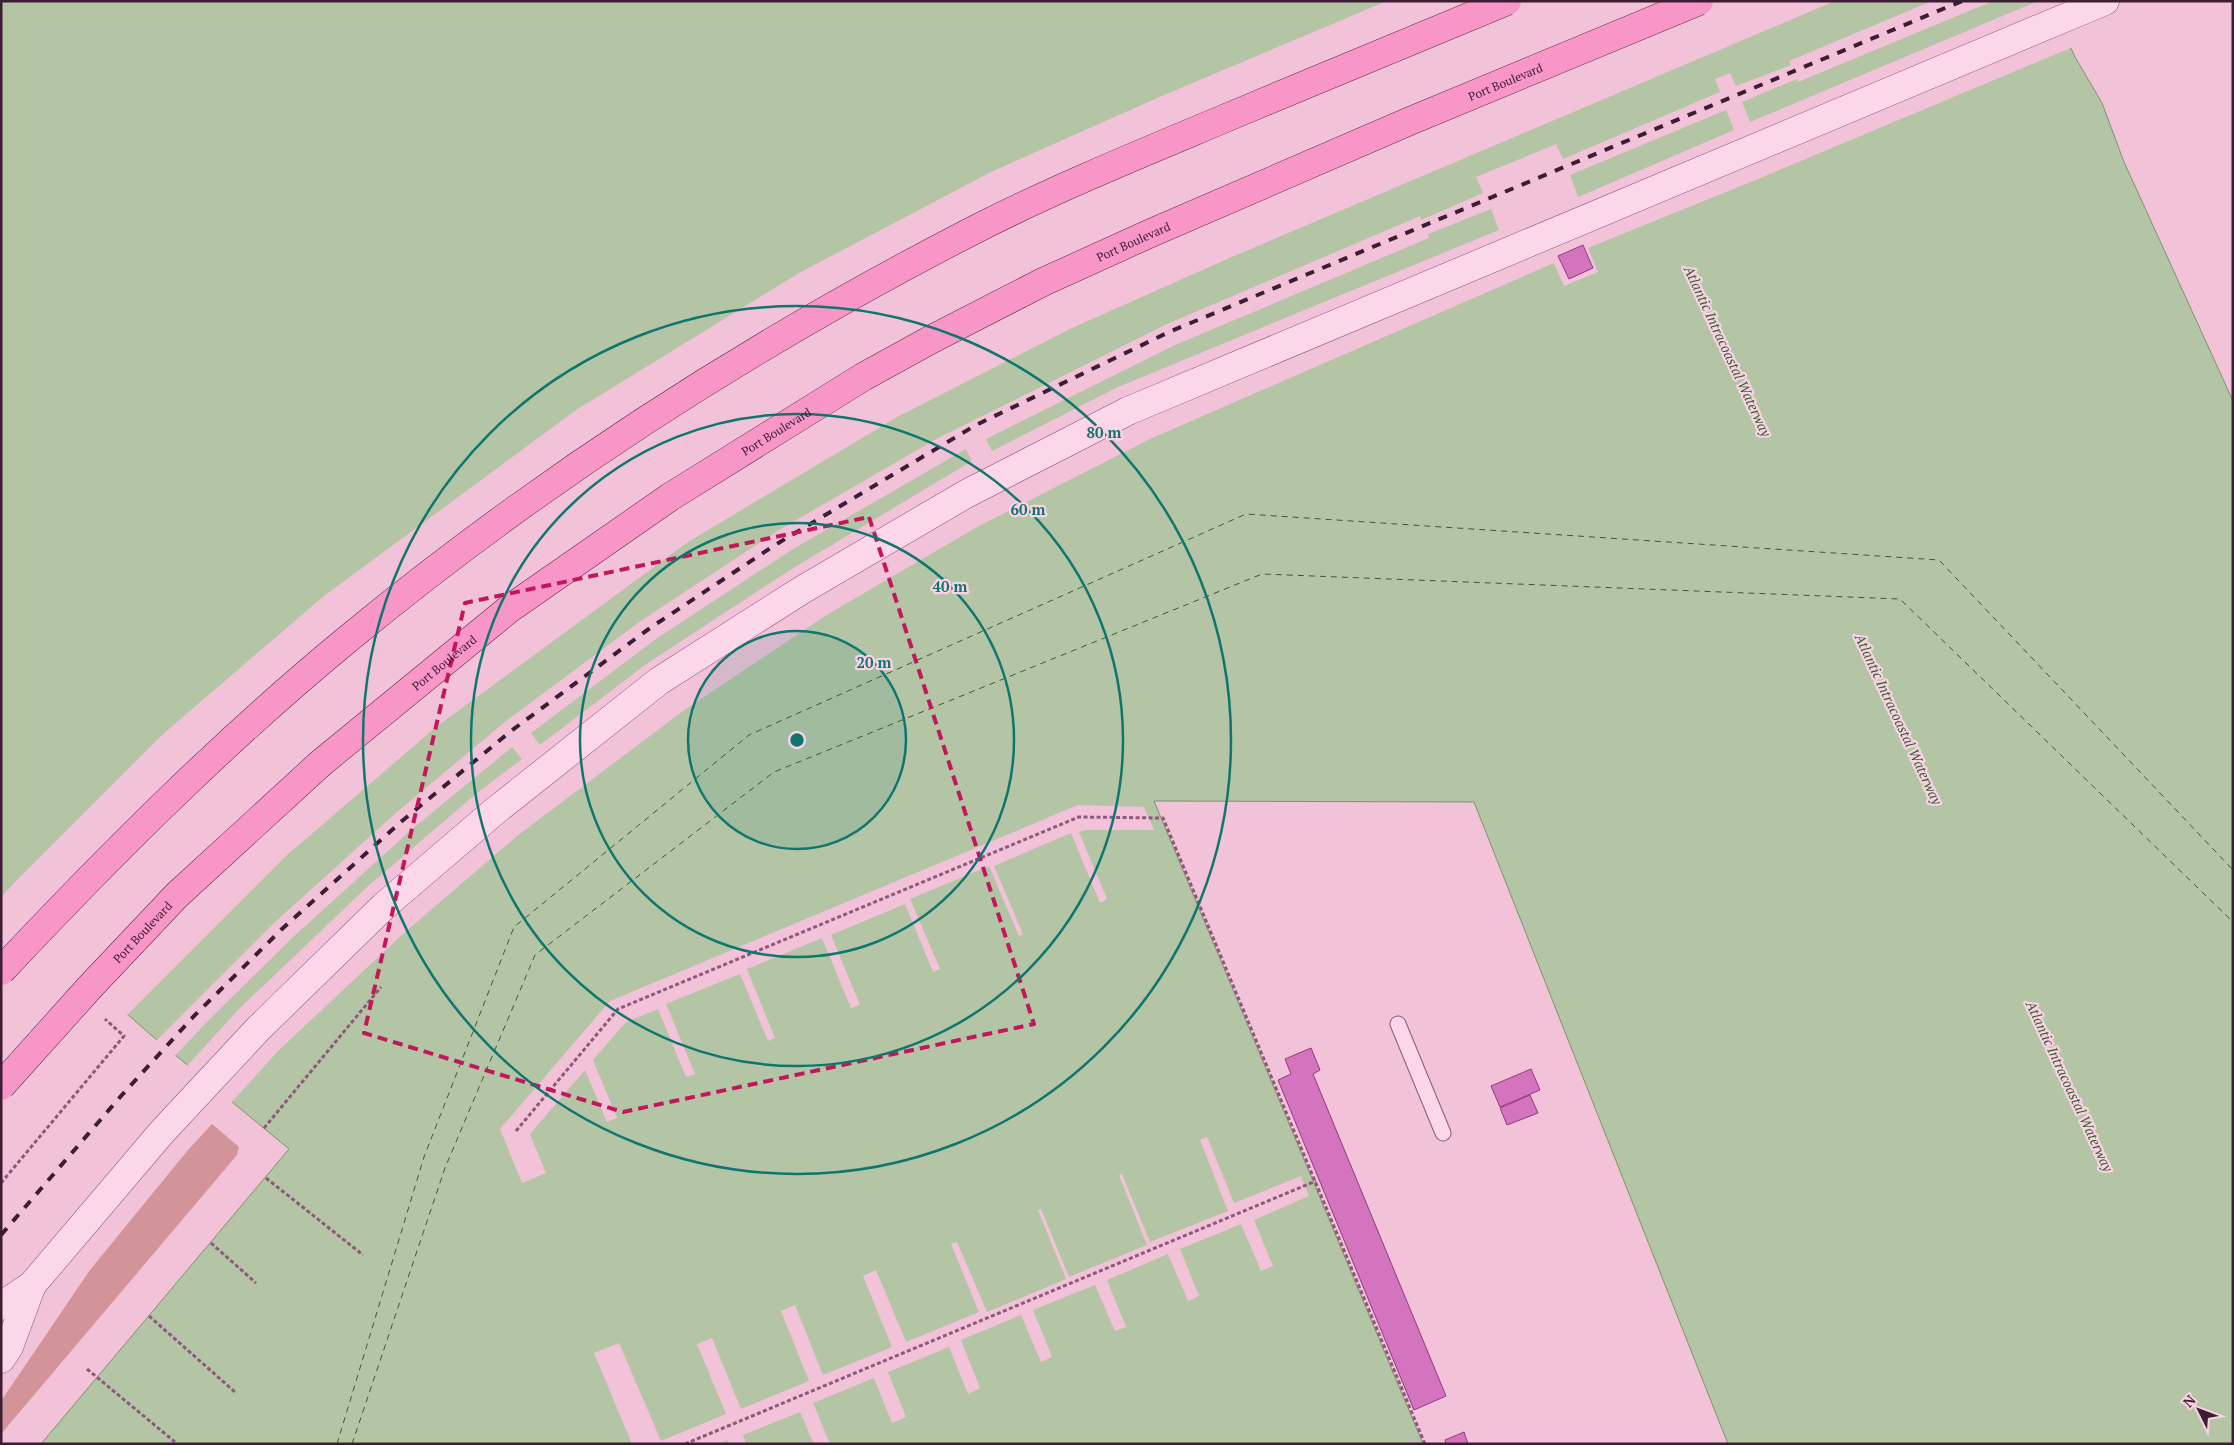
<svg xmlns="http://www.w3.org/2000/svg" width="2234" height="1445" font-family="'PT Serif',serif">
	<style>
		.green { fill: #d29499 }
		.water { fill: #b4c5a5; stroke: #7c946a }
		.pier { fill: #f2c2d9; fill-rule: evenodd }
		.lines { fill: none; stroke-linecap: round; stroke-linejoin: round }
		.ferry { stroke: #375e2a; stroke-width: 1; stroke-dasharray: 6 5; stroke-linecap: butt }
		.building { fill: #d474be; stroke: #903a7e }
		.lane-casing { stroke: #8e577b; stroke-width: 17 }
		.street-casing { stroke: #8e577b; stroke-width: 29 }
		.path { stroke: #8e577b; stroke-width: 3; stroke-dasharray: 4 2.5; stroke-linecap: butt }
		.lane { stroke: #fcd6e9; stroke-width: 15 }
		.street { stroke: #fcd6e9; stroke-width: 28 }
		.rail { stroke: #3d1d33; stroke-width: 4; stroke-dasharray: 9 9; stroke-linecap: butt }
		.primary-bridge-casing { stroke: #5c2c4e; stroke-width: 29; stroke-linecap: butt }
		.primary-bridge { stroke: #f996c8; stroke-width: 28 }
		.marked { fill: none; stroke: #c2185b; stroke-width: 4; stroke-dasharray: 10 6; stroke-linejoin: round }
		.ring { fill: none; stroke: #0f766e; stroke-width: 2.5 }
		.labels { text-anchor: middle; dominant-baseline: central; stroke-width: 4.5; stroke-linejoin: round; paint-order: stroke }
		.street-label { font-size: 12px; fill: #3d1d33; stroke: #f9d2e5 }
		.water-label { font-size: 14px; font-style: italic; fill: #375e2a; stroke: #f9d2e5 }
		.centre { fill: #0f766e; stroke: #f9d2e5; stroke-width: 2.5 }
		.ring-label { font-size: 15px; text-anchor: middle; font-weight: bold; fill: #0f766e; stroke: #f9d2e5; stroke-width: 4.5; stroke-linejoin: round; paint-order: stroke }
	</style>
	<rect width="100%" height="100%" fill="#f2c2d9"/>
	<polygon class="green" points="212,1124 239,1147 237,1155 1,1434 1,1401 90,1270 188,1150"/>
	<polygon class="water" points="1,1 2049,1 2075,57 2102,103 2124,162 2233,401 2233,1444 1728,1444 1474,802 1154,801 1423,1444 41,1444 289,1149 151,1035 1,903"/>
	<g class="pier">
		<polygon points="1387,1 1835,1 1234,256 1072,328 899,416 688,542 436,727 286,856 126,1016 1,906 1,897 16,881 163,734 324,596 576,410 799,273 991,172 1164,95"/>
		<path d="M1932,1H1993L1798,82L1797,79L1742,102L1750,122L2038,1H2052L2073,47L1758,179L1588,248L1598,272L1564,286L1554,263L1150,439L977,527L825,616L683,711L517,836L404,933L279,1050L231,1103L186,1067L238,1010L366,888L477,793L522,759L512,747L411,830L292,938L205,1024L174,1057L155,1042L275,922L397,812L506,721L642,620L779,530L938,438L1167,324L1420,216L1421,220L1483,193L1476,177L1556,144L1563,159L1720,92L1715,79L1730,73L1736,86L1791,65L1789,61ZM1726,110L1734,130L1578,197L1570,175ZM1491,209L1499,230L1118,387L992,451L986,439L1175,345L1429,238L1428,234ZM966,449L972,461L790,570L645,665L540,745L531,733L656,639L793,549Z"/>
		<polygon points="1078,805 1144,807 1154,830 1085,830 1079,832 1107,899 1100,903 1071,833 994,866 1023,934 1019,936 989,866 910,899 940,969 933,972 905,904 831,935 860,1005 851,1008 822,938 747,969 775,1038 768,1041 740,974 666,1004 695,1074 686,1077 658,1009 626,1022 593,1060 617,1118 607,1122 585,1070 530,1134 546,1173 522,1183 500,1129 610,1001"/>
		<polygon points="1207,1137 1234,1203 1301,1176 1309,1196 1254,1220 1273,1266 1261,1271 1241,1224 1180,1249 1199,1296 1188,1301 1168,1254 1107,1280 1126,1327 1115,1331 1095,1285 1033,1310 1052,1357 1041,1362 1021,1315 961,1340 980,1388 968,1394 949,1347 888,1372 906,1417 892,1423 874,1378 813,1403 830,1444 814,1444 800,1412 743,1435 746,1444 729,1444 727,1440 718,1444 632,1444 594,1353 619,1343 661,1441 726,1414 697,1344 712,1338 741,1409 809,1381 781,1311 795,1305 823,1375 892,1347 863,1276 876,1270 906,1342 979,1312 951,1244 957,1242 987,1312 1066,1279 1038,1210 1041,1209 1069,1277 1147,1245 1119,1175 1122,1174 1150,1242 1228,1211 1200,1140"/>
	</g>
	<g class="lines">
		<g class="ferry">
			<polyline points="337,1444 424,1157 514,927 749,735 1246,514 1939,560 2233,870"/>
			<polyline points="352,1444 445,1168 535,955 774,772 1262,574 1900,599 2233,922"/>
		</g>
	</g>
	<g class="building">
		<polygon points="1583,245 1593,268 1569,279 1558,256"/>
		<polygon points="1311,1048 1320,1070 1313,1074 1446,1396 1414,1410 1278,1080 1291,1074 1285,1059"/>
		<polygon points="1531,1069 1540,1090 1500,1107 1491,1086"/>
		<polygon points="1530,1095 1538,1113 1507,1125 1500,1108"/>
		<polygon points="1464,1432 1468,1444 1446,1444 1445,1440"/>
	</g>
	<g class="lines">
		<g class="lane-casing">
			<polyline id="lane" points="1398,1024 1443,1133"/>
		</g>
		<g class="street-casing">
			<g id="street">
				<polyline points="1,1306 32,1285 162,1132 258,1029 384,906 495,811 659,681 802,590 966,494 1128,411 2105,1"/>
				<polyline points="1,1359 9,1347 32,1285"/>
			</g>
		</g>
		<g class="path">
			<polyline points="264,1128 381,987"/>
			<polyline points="516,1131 618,1009 1079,817 1163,818 1425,1444"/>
			<polyline points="266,1178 363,1255"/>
			<polyline points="1,1183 124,1036 105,1019"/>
			<polyline points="211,1243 256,1283"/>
			<polyline points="149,1316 235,1392"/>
			<polyline points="87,1369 175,1442"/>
			<polyline points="685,1444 1316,1181"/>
		</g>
		<use href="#lane" class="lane"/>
		<use href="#street" class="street"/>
		<polyline class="rail" points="1,1235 121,1096 194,1016 282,929 402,821 511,731 650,628 775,545 976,425 1169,332 1962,1"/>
		<g class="primary-bridge-casing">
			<g id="primary-bridge">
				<path d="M1,971C111,854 225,740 349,638C543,478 757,341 980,227C1059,187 1140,154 1221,120C1316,80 1411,41 1507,1"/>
				<path id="s1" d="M1,1086L90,987L177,895L321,763L509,609L670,497L863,377L932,339L1043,282L1151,233L1410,121L1699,1"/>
			</g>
		</g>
		<use href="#primary-bridge" class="primary-bridge"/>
	</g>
	<path class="marked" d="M869,517L1034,1024L623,1112L364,1033L465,603Z"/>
	<circle cx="797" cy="740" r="109" fill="#0f766e" fill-opacity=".12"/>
	<g class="ring">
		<circle cx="797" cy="740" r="109"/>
		<circle cx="797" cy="740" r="217"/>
		<circle cx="797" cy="740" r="326"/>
		<circle cx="797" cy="740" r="434"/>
	</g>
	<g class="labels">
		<g class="street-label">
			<text stroke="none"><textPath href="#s1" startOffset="1829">Port Boulevard</textPath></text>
			<text stroke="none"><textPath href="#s1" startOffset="1424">Port Boulevard</textPath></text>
			<text stroke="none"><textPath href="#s1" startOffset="1019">Port Boulevard</textPath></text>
			<text stroke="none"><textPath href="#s1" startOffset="614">Port Boulevard</textPath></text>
			<text stroke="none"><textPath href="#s1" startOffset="209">Port Boulevard</textPath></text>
		</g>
		<g class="water-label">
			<text transform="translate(1728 351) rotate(65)">Atlantic Intracoastal Waterway</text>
			<text transform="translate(1899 719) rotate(65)">Atlantic Intracoastal Waterway</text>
			<text transform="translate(2070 1086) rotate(65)">Atlantic Intracoastal Waterway</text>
		</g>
	</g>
	<circle cx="797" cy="740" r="8" class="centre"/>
	<g class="ring-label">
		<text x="1104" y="438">80 m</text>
		<text x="1028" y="515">60 m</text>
		<text x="950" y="592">40 m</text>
		<text x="874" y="668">20 m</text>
	</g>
	<rect width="2234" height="1445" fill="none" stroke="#3d1d33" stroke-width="5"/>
	<g transform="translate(2199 1410) rotate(312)" stroke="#f9d2e5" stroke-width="4" paint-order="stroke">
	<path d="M0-4L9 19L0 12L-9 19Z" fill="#3d1d33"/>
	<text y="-8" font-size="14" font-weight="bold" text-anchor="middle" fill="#3d1d33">N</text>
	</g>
</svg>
